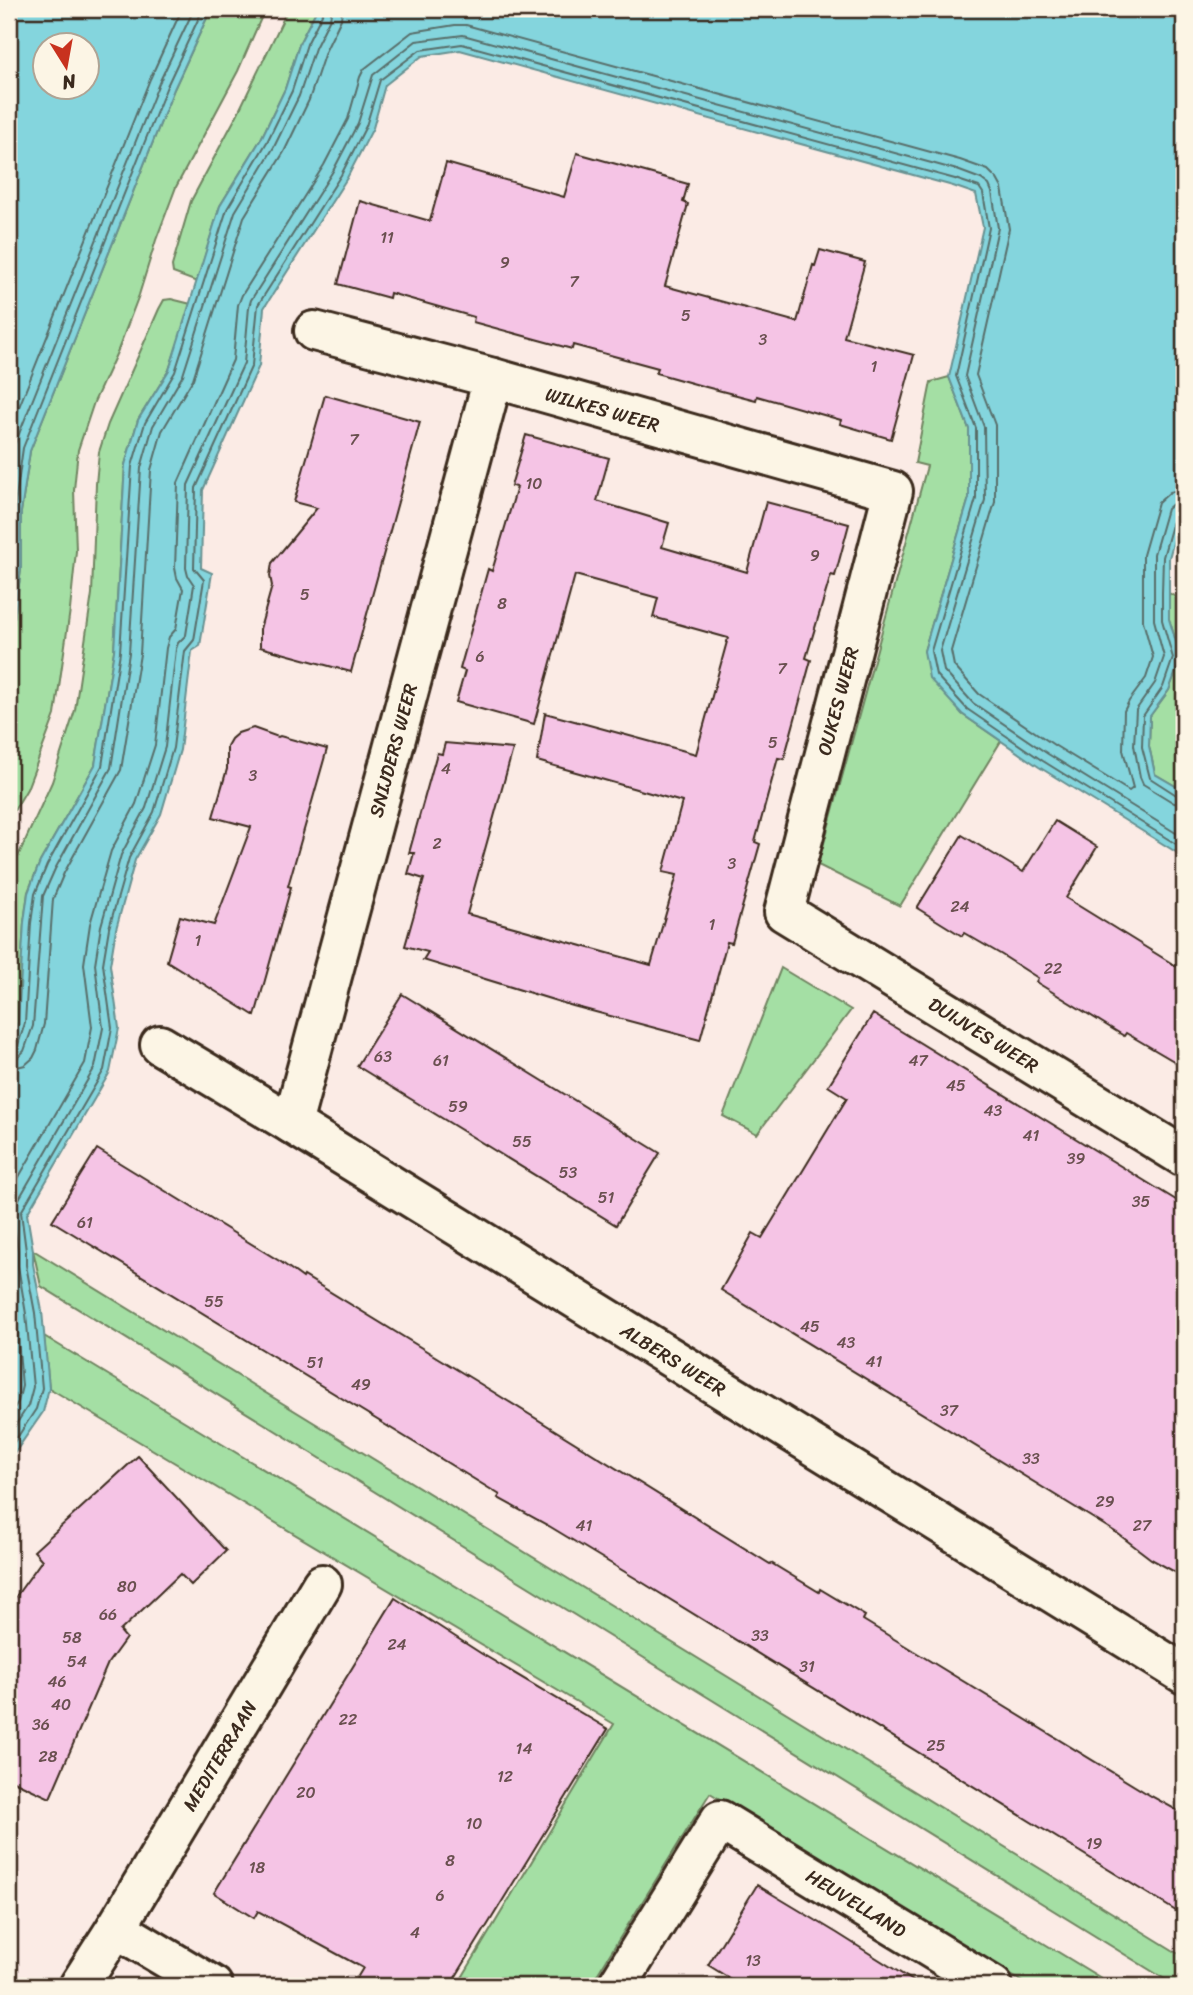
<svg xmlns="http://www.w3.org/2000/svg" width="1193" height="1995" font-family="Sriracha,sans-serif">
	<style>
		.green { fill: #a4dfa4; stroke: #708461; stroke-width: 2 }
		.water { fill: #84d5dd; stroke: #679191; stroke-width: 2; fill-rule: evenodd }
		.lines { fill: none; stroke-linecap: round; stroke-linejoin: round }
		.shore { stroke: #586e6a; stroke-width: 2 }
		.building { fill: #f5c4e5; stroke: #3b2a1e; stroke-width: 2 }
		.minor-casing { stroke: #3b2a1e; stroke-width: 44 }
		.minor { stroke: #fcf5e5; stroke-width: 38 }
		.labels { text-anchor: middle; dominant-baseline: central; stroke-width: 5; stroke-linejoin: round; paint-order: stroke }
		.number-label { font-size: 16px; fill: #6a5050 }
		.street-label { font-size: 19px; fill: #3b2a1e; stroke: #fcf5e5 }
	</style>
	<rect width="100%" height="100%" fill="#fbebe5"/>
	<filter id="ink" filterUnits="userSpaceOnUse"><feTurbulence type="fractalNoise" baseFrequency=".0143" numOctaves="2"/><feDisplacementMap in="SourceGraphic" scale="14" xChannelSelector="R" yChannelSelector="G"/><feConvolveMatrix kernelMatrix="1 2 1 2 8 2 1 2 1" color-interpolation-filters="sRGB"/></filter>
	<g filter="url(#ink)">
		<g class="green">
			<polygon points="211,9 265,9 238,71 176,187 156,240 139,295 118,350 94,402 78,450 74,490 76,551 70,610 55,715 27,789 9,819 9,654 21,570 21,512 30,451 174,89"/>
			<polygon points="288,9 317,9 300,42 285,89 261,139 220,206 197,282 173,273 172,266 191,201 237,115"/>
			<polygon points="171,299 191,304 169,370 138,420 125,465 114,651 95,765 40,862 28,892 24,922 18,1022 9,1052 9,876 52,782 75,710 92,594 96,484 99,452 108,424 159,309 164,300"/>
			<polygon points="949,377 969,429 969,498 924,651 962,714 1001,741 900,906 818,865 927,466 915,463 931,382"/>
			<polygon points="1169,593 1184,602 1184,791 1155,774 1149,746 1150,716 1169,690 1181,658 1169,619"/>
			<polygon points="781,968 851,1010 757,1134 723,1116"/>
			<polygon points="33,1250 1184,1957 1184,1986 1176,1986 41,1286"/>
			<polygon points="44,1336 1114,1986 1029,1986 710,1793 590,1986 457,1986 614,1724 49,1388"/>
		</g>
		<g class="water">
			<path d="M9,9H211L174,89L30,451L21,512V570L9,654ZM46,46H88V88H46Z"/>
			<polygon points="317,9 1184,9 1184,504 1169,558 1169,619 1181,658 1169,690 1150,716 1149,746 1155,774 1184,791 1184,857 1039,767 962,714 929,678 924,651 969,498 969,429 949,377 983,227 976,194 953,186 460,50 422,56 385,85 373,128 347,178 264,308 259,366 203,490 201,568 212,573 200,646 192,651 180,750 161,814 135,860 116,929 110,965 119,1028 110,1072 27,1214 33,1250 33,1264 42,1311 49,1388 43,1412 9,1461 9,1052 18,1022 24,922 28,893 40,862 95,765 114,651 125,465 138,420 169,370 220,206 261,139 285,89 300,42"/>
		</g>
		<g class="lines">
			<g class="shore">
				<polyline points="9,432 150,79 182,9"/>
				<polyline points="9,487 15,444 159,83 194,9"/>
				<polyline points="1184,500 1175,502 1167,509 1154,554 1154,620 1164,657 1155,683 1136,710 1134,745 1140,777 1143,784 1174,803 1184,805"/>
				<polyline points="1184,509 1179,509 1175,514 1163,557 1162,593 1162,620 1173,658 1163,687 1143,716 1142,747 1150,778 1178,796 1184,797"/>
				<polyline points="9,608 14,569 14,512 23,448 167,86 203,9"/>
				<polyline points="9,1049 14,1049 18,1045 25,1023 31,923 35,894 47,865 102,766 120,652 132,466 145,423 175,372 227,209 267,142 292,91 307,44 322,14 323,9"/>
				<polyline points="9,1058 18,1057 24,1051 33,1026 43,896 55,869 111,768 129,653 141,468 153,426 183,375 235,212 274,147 299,96 315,48 330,18 332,9"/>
				<polyline points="9,1069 25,1065 33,1058 37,1050 44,1024 53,899 64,873 121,770 140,654 151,470 162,431 193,379 244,217 284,152 309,100 325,52 341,19 342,9"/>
				<polyline points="9,1194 85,1063 92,1027 84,964 90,924 111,851 136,804 155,745 166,648 169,637 176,629 183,589 177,578 175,568 178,483 233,360 238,305 242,295 324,165 348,119 360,77 364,69 412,32 455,25 466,25 960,160 988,170 997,179 1002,188 1009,229 976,375 995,425 995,502 951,651 954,666 979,694 1054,745 1129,791 1133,788 1123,750 1124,711 1129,701 1146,678 1153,657 1143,621 1143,555 1158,503 1170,492 1184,489"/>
				<polyline points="9,1275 16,1315 22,1386 18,1402 9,1416"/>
				<polyline points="9,1435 28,1406 33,1387 26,1314 18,1266 18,1251 12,1211 95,1067 103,1028 95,964 101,926 121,855 146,808 165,747 176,649 178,643 186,635 194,585 188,576 186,568 188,485 244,363 249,307 251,300 333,171 358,123 373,75 416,41 463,35 957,170 981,179 989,185 992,192 998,228 965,376 984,427 985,500 940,651 944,671 973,703 1048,754 1184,838"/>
				<polyline points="9,1450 36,1409 42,1388 35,1313 26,1265 26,1251 21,1212 104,1070 112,1028 103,964 109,928 129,858 154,812 173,748 185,651 194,640 204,580 194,568 196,488 252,365 258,305 341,175 366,126 380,80 420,50 462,44 955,179 979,187 983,193 989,228 956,376 976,428 976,499 931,651 936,675 967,709 1043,761 1184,849"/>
			</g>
		</g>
		<g class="building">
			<polygon points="577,153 688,184 683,202 688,204 665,286 797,322 813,265 815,266 820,250 865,262 844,337 914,355 891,439 840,424 841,420 757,396 756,400 706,387 656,373 658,368 573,345 572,349 473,322 474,317 390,293 389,298 338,284 360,201 430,221 446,163 564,197"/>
			<polygon points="325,395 420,422 351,672 260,647 260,629 272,586 270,576 272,563 317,508 294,502"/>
			<polygon points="526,435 609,458 597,501 669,523 662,547 747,572 766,502 849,524 835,576 831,575 806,658 811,660 784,759 778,758 755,842 760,844 732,943 727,942 700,1040 573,1006 423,960 428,952 405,946 424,879 408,874 414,853 409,853 437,753 442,754 445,743 513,749 467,914 651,965 677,875 663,872 682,802 537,761 545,713 696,754 728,638 653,617 658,598 575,575 534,724 456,702 465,671 460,669 488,569 492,571 517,487 511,486"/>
			<polygon points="253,728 278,737 280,736 327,749 288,886 291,887 255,1016 167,961 180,916 214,925 251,827 213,817 227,769 227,746 231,739 238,733"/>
			<polygon points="1055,821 1097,847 1066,898 1184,971 1184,1067 1126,1033 1124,1036 1036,982 1038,978 1002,955 964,933 962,936 917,908 962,835 1023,872"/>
			<polygon points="402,994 660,1153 616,1225 357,1066"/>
			<polygon points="873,1014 1184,1205 1184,1577 1151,1559 1117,1533 721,1290 753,1233 762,1238 847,1098 828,1086"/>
			<polygon points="97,1149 281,1262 303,1278 304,1276 474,1380 770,1564 771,1563 819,1592 820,1589 865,1616 863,1620 1151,1796 1184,1814 1184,1916 640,1581 549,1526 498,1498 500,1495 52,1221"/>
			<polygon points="138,1456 226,1551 191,1585 180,1574 120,1631 126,1638 108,1663 50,1798 9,1779 9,1606 42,1560 34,1551"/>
			<polygon points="395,1598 482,1654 608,1729 450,1986 352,1986 363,1968 258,1911 254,1918 214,1893"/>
			<polygon points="757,1885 837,1933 921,1986 742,1986 708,1965"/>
		</g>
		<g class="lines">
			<g class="minor-casing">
				<g id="minor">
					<path id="s1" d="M314,331L493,378L893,491L784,912L1184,1157"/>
					<path id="s2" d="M160,1045L292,1124L1184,1674"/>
					<path id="s3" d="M292,1124L493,378"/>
					<path id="s4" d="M116,1928L322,1584"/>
					<polyline points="79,1986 116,1928 213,1986"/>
					<path id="s5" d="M617,1986L720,1820L993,1986"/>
				</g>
			</g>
			<use href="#minor" class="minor"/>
		</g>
	</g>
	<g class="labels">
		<g class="number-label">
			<text x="387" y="237">11</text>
			<text x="505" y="262">9</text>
			<text x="574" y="281">7</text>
			<text x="686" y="315">5</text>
			<text x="763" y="339">3</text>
			<text x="874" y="366">1</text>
			<text x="354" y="439">7</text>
			<text x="534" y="483">10</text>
			<text x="815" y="555">9</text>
			<text x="305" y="594">5</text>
			<text x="502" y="603">8</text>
			<text x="480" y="656">6</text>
			<text x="782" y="668">7</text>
			<text x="773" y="742">5</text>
			<text x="446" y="768">4</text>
			<text x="253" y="775">3</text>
			<text x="437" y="843">2</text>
			<text x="732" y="863">3</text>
			<text x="960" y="906">24</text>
			<text x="712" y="924">1</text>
			<text x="198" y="940">1</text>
			<text x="1053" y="968">22</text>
			<text x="383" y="1056">63</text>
			<text x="441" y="1060">61</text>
			<text x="918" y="1060">47</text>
			<text x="956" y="1085">45</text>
			<text x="458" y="1106">59</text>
			<text x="993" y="1110">43</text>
			<text x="1031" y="1135">41</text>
			<text x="522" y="1141">55</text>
			<text x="1076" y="1158">39</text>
			<text x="568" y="1172">53</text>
			<text x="606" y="1197">51</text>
			<text x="1141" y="1201">35</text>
			<text x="85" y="1222">61</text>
			<text x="214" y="1301">55</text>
			<text x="810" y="1326">45</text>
			<text x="846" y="1342">43</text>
			<text x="874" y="1361">41</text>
			<text x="315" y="1362">51</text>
			<text x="361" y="1384">49</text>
			<text x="949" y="1410">37</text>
			<text x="1031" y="1458">33</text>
			<text x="1105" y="1501">29</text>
			<text x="584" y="1525">41</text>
			<text x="1142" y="1525">27</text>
			<text x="127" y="1586">80</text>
			<text x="108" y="1614">66</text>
			<text x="760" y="1635">33</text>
			<text x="72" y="1637">58</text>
			<text x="397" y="1644">24</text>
			<text x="77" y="1661">54</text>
			<text x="807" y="1666">31</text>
			<text x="57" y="1681">46</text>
			<text x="61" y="1704">40</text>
			<text x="348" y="1719">22</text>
			<text x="41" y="1724">36</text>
			<text x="936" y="1745">25</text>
			<text x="524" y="1748">14</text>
			<text x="48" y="1756">28</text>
			<text x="505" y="1776">12</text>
			<text x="306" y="1792">20</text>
			<text x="474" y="1823">10</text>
			<text x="1094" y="1843">19</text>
			<text x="450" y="1860">8</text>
			<text x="257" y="1867">18</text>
			<text x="440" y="1895">6</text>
			<text x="415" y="1932">4</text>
			<text x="753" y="1960">13</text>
		</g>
		<g class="street-label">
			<text stroke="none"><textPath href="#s1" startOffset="299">WILKES WEER</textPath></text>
			<text transform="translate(838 701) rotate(-75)">OUKES WEER</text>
			<text stroke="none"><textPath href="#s3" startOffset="387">SNIJDERS WEER</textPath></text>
			<text stroke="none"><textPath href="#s1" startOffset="1270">DUIJVES WEER</textPath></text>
			<text stroke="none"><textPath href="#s2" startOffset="602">ALBERS WEER</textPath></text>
			<text stroke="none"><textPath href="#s4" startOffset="201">MEDITERRAAN</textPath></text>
			<text stroke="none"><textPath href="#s5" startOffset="355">HEUVELLAND</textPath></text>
		</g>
	</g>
	<rect width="1193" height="1995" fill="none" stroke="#fcf5e5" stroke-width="35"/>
	<rect x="18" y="18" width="1158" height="1960" fill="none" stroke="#3b2a1e" stroke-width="2.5" filter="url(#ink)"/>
	<g transform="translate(66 66) rotate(169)"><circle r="33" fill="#fcf5e5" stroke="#afa495" stroke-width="2"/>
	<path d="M0-5L12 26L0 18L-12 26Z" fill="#c8321e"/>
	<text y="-10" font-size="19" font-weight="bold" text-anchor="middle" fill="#3b2a1e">N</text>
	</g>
</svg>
